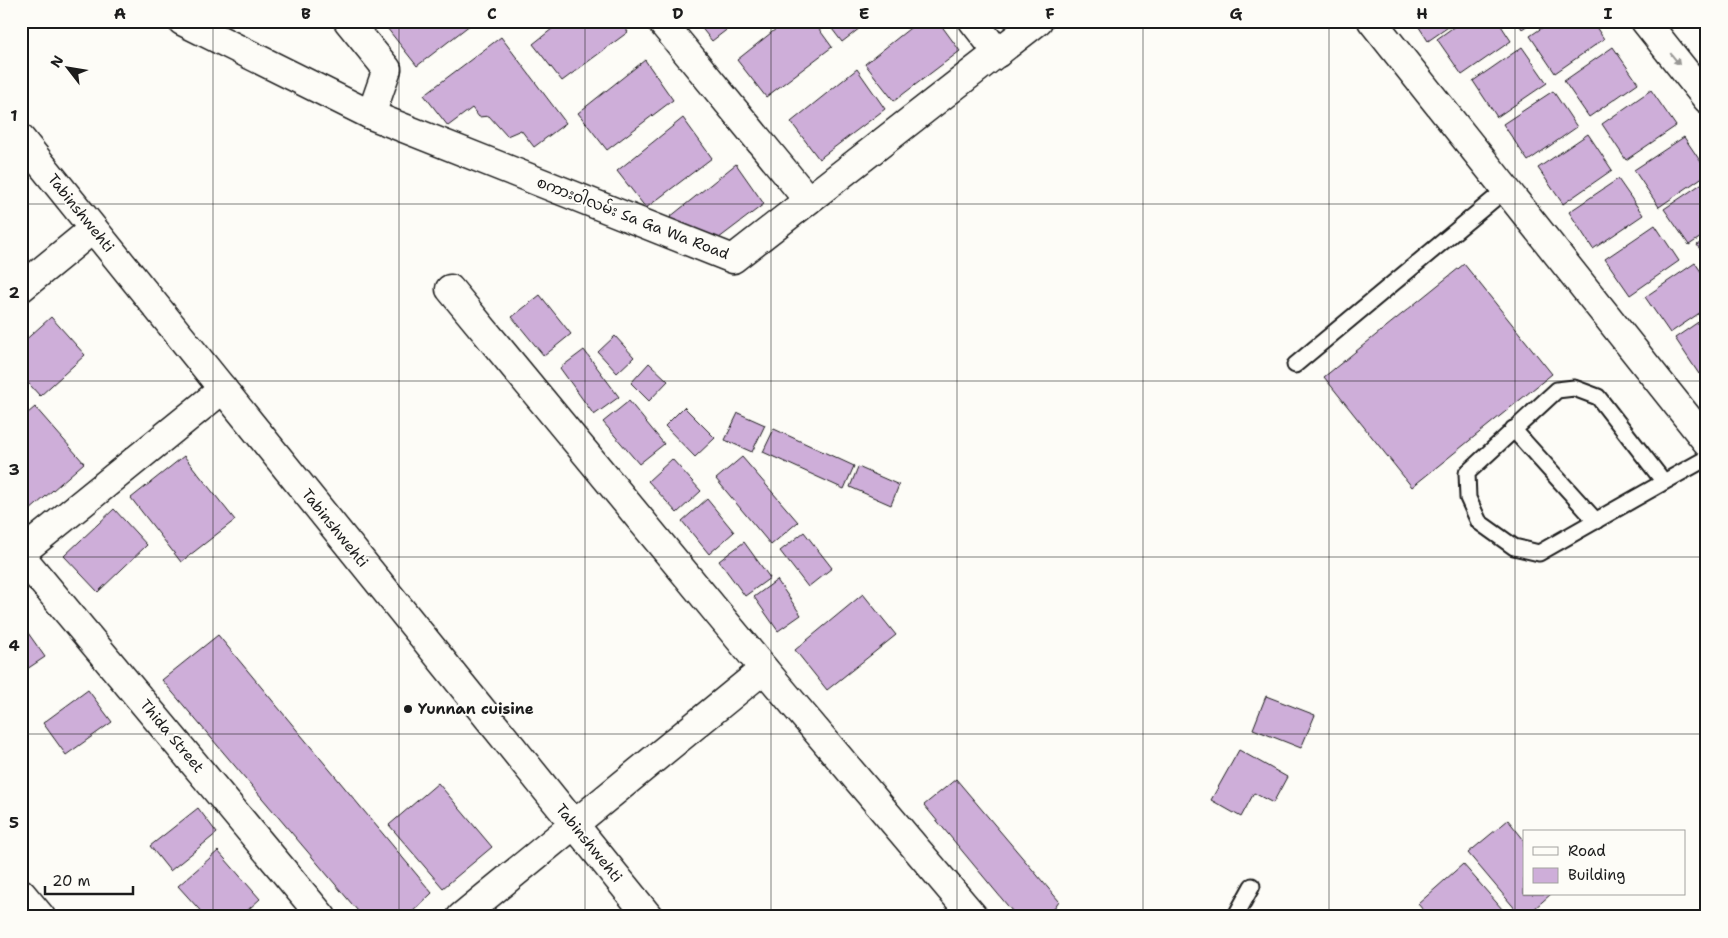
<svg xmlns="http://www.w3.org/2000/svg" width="1728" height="938" font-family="'Shantell Sans','Noto Sans Myanmar',sans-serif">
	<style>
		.building { fill: #ceaed9; stroke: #1c1c1c }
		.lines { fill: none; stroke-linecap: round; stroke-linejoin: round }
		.service-casing { stroke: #1c1c1c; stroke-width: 19 }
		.minor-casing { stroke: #1c1c1c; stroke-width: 31 }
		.secondary-casing { stroke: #1c1c1c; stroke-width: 31 }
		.service { stroke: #fdfcf7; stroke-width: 15 }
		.minor { stroke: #fdfcf7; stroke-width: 28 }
		.secondary { stroke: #fdfcf7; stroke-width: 28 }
		.oneway { fill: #989794 }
		.grid { fill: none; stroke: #1c1c1c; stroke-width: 1; stroke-opacity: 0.55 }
		.poi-dot { fill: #1c1c1c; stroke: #fdfcf7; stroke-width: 2 }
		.labels { text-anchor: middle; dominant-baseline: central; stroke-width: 4; stroke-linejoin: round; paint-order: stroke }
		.street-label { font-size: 15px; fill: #1c1c1c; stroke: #fdfcf7 }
		.poi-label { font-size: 15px; font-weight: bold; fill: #1c1c1c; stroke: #fdfcf7; text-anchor: start }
		.neatline { fill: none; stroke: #1c1c1c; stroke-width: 2 }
		.grid-label { font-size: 16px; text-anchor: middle; font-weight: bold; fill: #1c1c1c }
	</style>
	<rect width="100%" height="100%" fill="#fdfcf7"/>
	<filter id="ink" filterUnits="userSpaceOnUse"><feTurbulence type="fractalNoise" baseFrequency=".02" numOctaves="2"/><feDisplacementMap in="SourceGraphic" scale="10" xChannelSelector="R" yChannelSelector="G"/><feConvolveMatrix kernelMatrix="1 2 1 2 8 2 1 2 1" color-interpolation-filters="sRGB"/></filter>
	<g filter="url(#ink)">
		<g class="building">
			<polygon points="396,21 475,21 417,66 387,28"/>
			<polygon points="562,21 621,21 628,32 562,81 533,44"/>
			<polygon points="696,21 738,21 712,41"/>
			<polygon points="786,21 813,21 832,47 766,97 737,60"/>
			<polygon points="826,21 869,21 842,42"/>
			<polygon points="919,21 938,21 960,51 894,101 865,64"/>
			<polygon points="1415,21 1457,21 1428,41"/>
			<polygon points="1462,21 1498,21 1511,41 1462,75 1437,39"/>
			<polygon points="1517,21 1534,21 1522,29"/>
			<polygon points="1552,21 1592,21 1604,39 1555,73 1530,36"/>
			<polygon points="501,37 566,123 534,147 521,130 507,136 489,116 479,117 472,108 448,126 424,95"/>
			<polygon points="1522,47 1547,83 1497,117 1473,81"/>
			<polygon points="1613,47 1638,83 1589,117 1564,81"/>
			<polygon points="645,60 673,100 607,150 578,113"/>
			<polygon points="857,69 885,109 819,159 791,122"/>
			<polygon points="1651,90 1676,126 1626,160 1602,124"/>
			<polygon points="1553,91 1577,127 1528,161 1503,124"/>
			<polygon points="683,118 712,158 646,208 617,171"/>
			<polygon points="1588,134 1612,170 1563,204 1538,168"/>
			<polygon points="1684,137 1707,171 1707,174 1659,207 1634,170"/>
			<polygon points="736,164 764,204 698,254 670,217"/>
			<polygon points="1618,179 1643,215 1593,249 1569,212"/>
			<polygon points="1707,180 1707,233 1689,245 1664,209"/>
			<polygon points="1655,225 1679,261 1630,295 1605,259"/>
			<polygon points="1707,238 1707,259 1697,245"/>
			<polygon points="1695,263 1707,280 1707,308 1670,333 1645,297"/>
			<polygon points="1464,264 1552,374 1412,487 1324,377"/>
			<polygon points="540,295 571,334 544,356 512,317"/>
			<polygon points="1707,316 1707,369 1699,374 1675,338"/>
			<polygon points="51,317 85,355 40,396 21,375 21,344"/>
			<polygon points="615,336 634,357 617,373 598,352"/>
			<polygon points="584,350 619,397 594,415 560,368"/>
			<polygon points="649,363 668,381 649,401 631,383"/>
			<polygon points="629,401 664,444 639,464 603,422"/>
			<polygon points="35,407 84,463 21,518 21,419"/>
			<polygon points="684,407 715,438 695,457 665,426"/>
			<polygon points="738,413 765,425 752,452 725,440"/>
			<polygon points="774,429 854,466 844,489 763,452"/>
			<polygon points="184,456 235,520 181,562 131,498"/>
			<polygon points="742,457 798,522 771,545 716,479"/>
			<polygon points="672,459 701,491 677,513 648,481"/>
			<polygon points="858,467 899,485 891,505 850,487"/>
			<polygon points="707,499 734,532 709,554 682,521"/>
			<polygon points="114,509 147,545 98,592 64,556"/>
			<polygon points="804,532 832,568 808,587 780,551"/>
			<polygon points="744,542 770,578 745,596 719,561"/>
			<polygon points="777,580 801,615 778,631 754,597"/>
			<polygon points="863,594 896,635 827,690 795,650"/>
			<polygon points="21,623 45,657 21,673"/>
			<polygon points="218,635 432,893 407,917 363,917 162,680"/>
			<polygon points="88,690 112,722 66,755 43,723"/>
			<polygon points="1266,696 1315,715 1301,748 1253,729"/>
			<polygon points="1239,750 1287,777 1273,803 1254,793 1241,817 1211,800"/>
			<polygon points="956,779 1059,901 1048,917 1017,917 924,805"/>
			<polygon points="438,783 492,847 443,888 389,825"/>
			<polygon points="198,808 217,833 170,871 150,846"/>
			<polygon points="1508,820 1524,840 1524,894 1551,894 1525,917 1522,917 1468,853"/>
			<polygon points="218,851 260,899 240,917 206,917 178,886"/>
			<polygon points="1463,864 1509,917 1429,917 1418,904"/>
		</g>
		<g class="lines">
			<g class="service-casing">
				<g id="service">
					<polyline points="1295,365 1506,189"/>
					<polyline points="1513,429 1596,521"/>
					<path d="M1664,482L1598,397L1574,388L1557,390L1467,473L1468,498L1479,522L1514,547L1539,553C1595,521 1651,489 1707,458"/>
					<polyline points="1235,917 1252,886"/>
				</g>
			</g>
			<g class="minor-casing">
				<g id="minor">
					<polyline points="182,21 371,115 733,259 1038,21"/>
					<polyline points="348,21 387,69 371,115"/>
					<polyline points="661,21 808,200"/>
					<polyline points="973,21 998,53"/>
					<polyline points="1372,21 1707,442"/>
					<polyline points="1645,21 1707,99"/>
					<polyline points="21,288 93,229"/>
					<polyline points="450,289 764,669 974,917"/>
					<polyline points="21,553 223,389"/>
					<polyline points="21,556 322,917"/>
					<polyline points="21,893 41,917"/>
					<polyline points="461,917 764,669"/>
				</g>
			</g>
			<g class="secondary-casing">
				<polyline id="secondary" points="21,139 649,917"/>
			</g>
			<use href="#service" class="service"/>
			<use href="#minor" class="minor"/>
			<use href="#secondary" class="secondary"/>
		</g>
		<defs><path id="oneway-solid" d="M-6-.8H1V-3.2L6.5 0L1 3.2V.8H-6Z" transform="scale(1.25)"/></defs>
		<use class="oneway" href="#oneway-solid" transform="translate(1675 59) rotate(51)"/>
	</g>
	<path class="grid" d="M213,21V917M399,21V917M585,21V917M771,21V917M957,21V917M1143,21V917M1329,21V917M1515,21V917M21,204H1707M21,381H1707M21,557H1707M21,734H1707"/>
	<circle class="poi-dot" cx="408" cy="709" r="5"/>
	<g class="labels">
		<g class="street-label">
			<text transform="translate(81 213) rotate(51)">Tabinshwehti</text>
			<text transform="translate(633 218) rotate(21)">စကားဝါလမ်း Sa Ga Wa Road</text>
			<text transform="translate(335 528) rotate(51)">Tabinshwehti</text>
			<text transform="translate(172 736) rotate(50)">Thida Street</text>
			<text transform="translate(589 843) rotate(51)">Tabinshwehti</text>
		</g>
		<g class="poi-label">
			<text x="418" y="709">Yunnan cuisine</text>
		</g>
	</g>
	<rect width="1728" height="938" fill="none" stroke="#fdfcf7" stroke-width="55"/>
	<rect x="1523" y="830" width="162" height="65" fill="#fdfcf7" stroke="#a3a29f"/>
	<rect x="1533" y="847" width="25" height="8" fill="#fdfcf7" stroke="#a3a29f"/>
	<text x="1568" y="856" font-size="15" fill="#1c1c1c">Road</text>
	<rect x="1533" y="868" width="25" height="15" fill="#ceaed9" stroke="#a3a29f"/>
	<text x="1568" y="880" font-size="15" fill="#1c1c1c">Building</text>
	<g transform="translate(68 68) rotate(301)" stroke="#fdfcf7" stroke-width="4" paint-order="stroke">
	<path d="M0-4L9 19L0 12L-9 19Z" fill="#1c1c1c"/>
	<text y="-8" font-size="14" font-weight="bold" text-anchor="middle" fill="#1c1c1c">N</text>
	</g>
	<path d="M45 886v8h88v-8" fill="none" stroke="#1c1c1c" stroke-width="2.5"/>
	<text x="52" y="886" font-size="15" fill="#1c1c1c" stroke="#fdfcf7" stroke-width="4" paint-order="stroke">20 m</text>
	<rect x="28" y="28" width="1672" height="882" class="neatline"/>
	<g class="grid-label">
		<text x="120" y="19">A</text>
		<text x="306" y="19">B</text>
		<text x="492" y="19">C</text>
		<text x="678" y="19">D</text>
		<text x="864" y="19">E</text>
		<text x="1050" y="19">F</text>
		<text x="1236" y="19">G</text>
		<text x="1422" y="19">H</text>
		<text x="1608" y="19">I</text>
		<text x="14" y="121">1</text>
		<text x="14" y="298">2</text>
		<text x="14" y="475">3</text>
		<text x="14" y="651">4</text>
		<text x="14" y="828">5</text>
	</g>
</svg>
